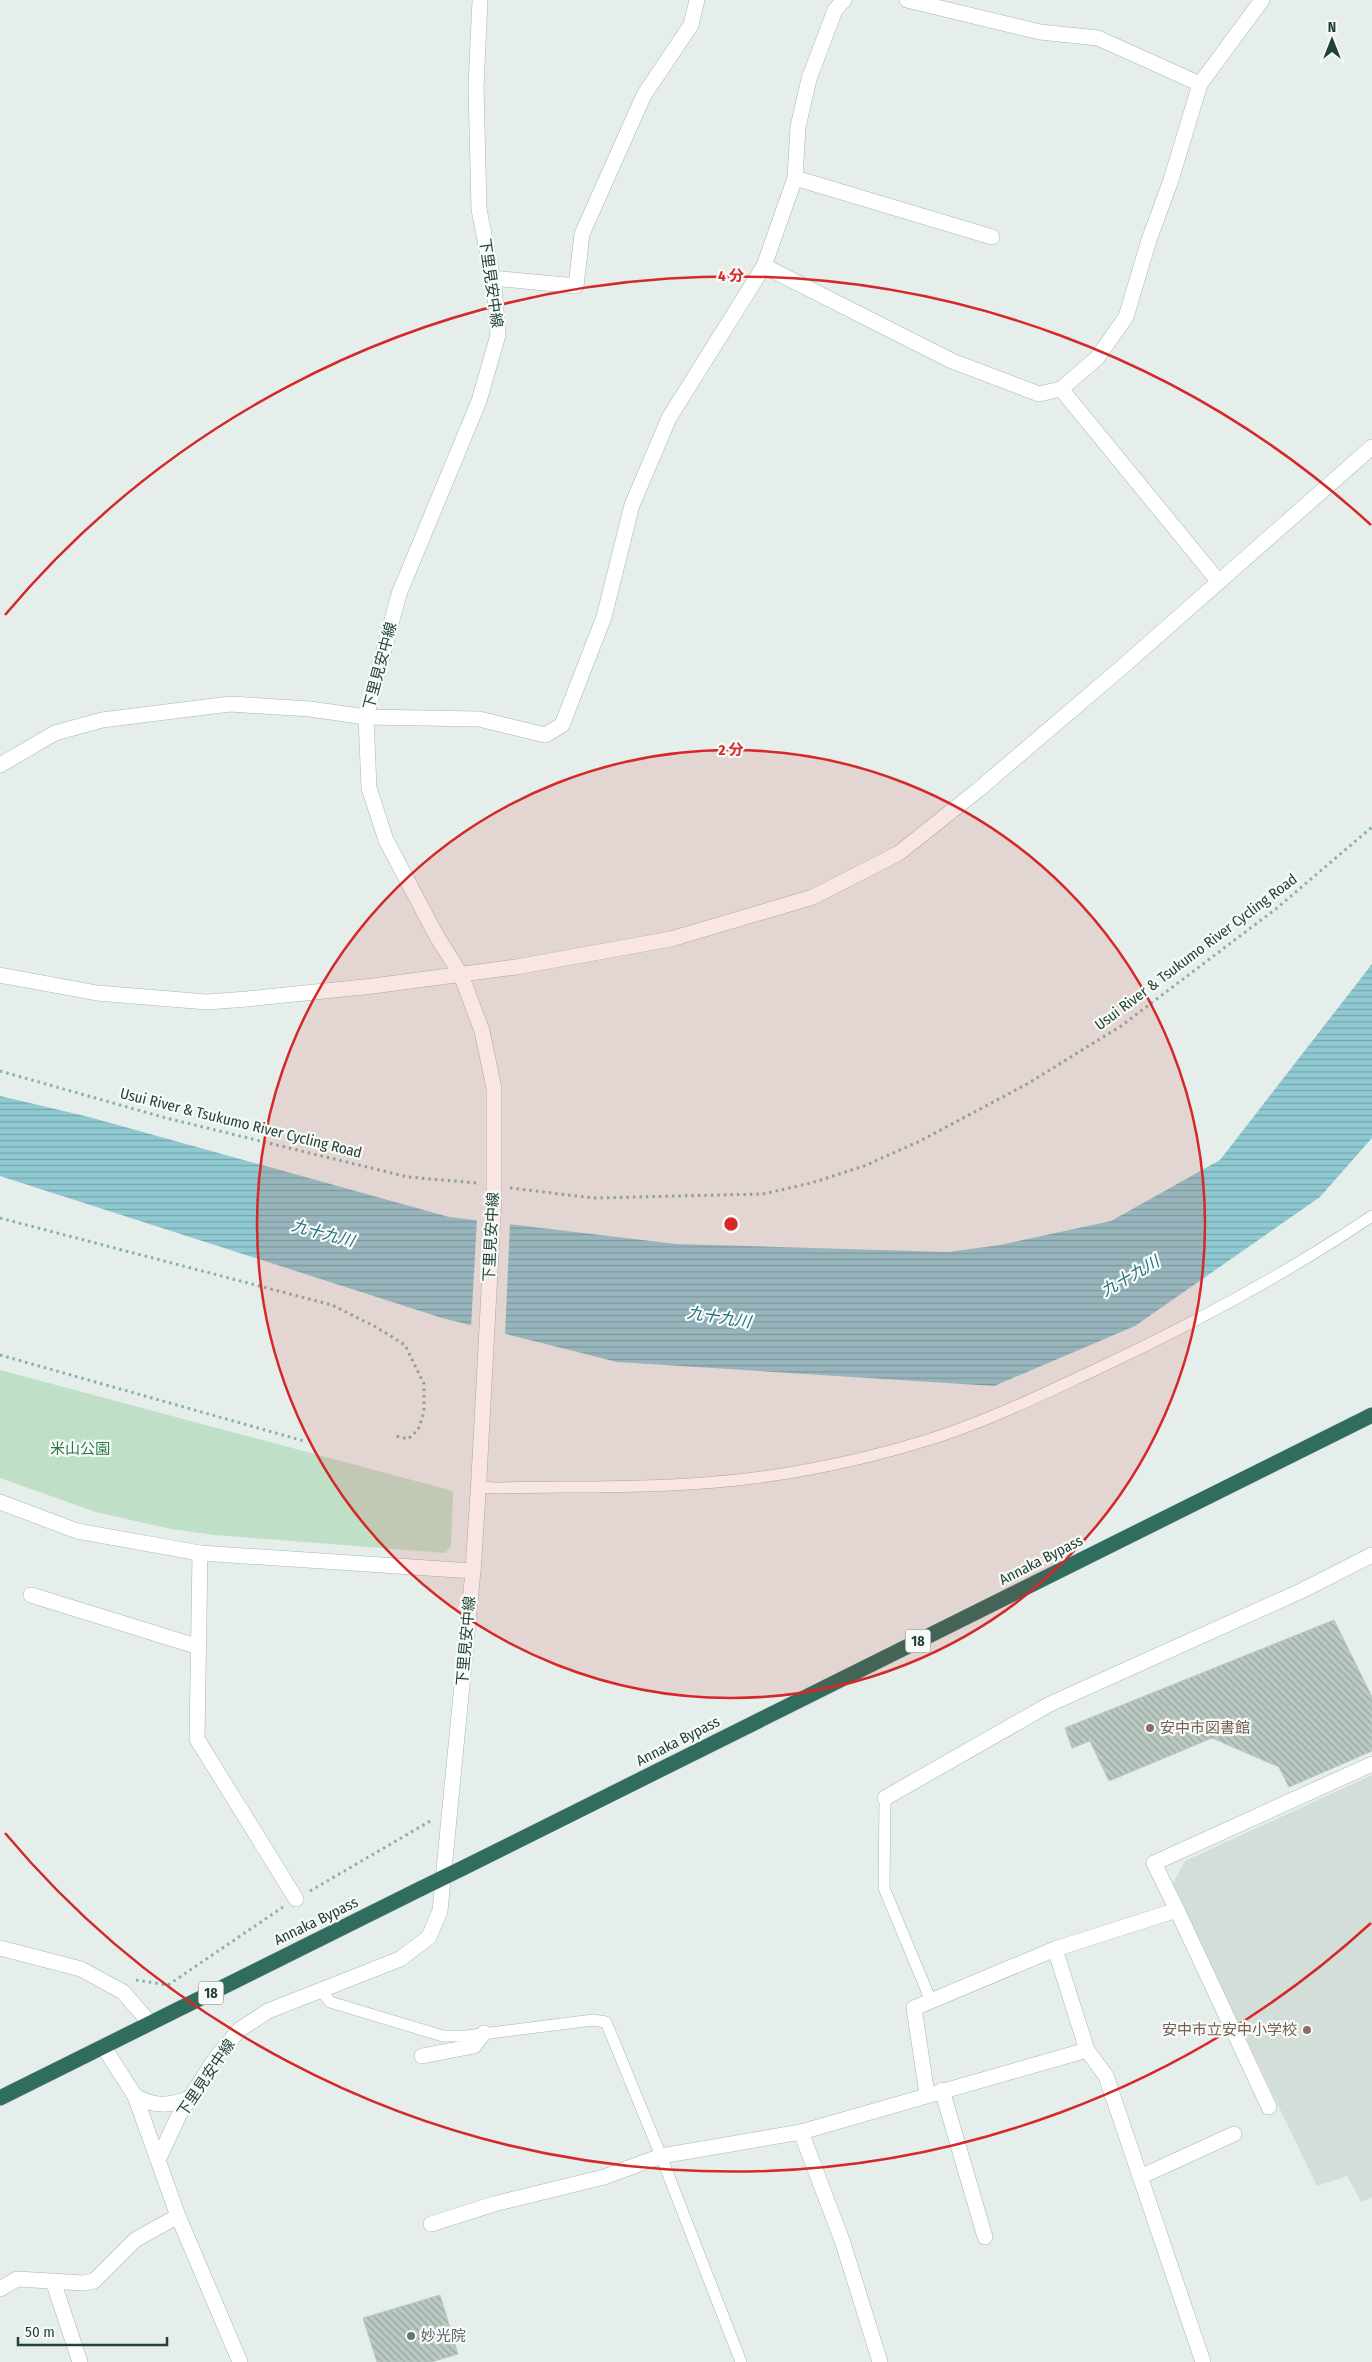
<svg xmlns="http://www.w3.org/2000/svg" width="1372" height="2362" font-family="'Fira Sans Condensed','Noto Sans JP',sans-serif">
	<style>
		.built { fill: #d4ded9 }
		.green { fill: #bfdfc7 }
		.water { fill: url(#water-rules) }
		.pier { fill: #e5eeea }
		.building { fill: url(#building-back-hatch); stroke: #b8c8c1 }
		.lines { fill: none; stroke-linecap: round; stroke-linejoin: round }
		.lane-casing { stroke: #a7b7b1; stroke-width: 12 }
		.street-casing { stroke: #a7b7b1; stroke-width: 16 }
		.secondary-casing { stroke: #a4bab2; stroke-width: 16 }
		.highway-casing { stroke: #c2cac7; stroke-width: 16 }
		.path { stroke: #86b2a3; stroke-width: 3; stroke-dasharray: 2.5 4; stroke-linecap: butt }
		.lane { stroke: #fff; stroke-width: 11 }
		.street { stroke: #fff; stroke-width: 15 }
		.secondary { stroke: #fff; stroke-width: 15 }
		.highway { stroke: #306d5f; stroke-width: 15 }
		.highway-bridge-casing { stroke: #c2cac7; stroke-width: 16; stroke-linecap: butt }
		.highway-bridge { stroke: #306d5f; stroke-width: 15 }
		.ring { fill: none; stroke: #d62828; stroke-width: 2.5 }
		.education-dot { fill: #8d6e63; stroke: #f6fbf8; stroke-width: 2 }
		.worship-dot { fill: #6b7280; stroke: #f6fbf8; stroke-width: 2 }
		.labels { text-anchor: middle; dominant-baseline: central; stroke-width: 4.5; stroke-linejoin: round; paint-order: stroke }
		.shield { fill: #f6fbf8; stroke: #637972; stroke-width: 1 }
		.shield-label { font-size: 14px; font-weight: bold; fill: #244138 }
		.street-label { font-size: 15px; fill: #244138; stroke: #f6fbf8 }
		.park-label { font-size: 15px; fill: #2e7749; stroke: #f6fbf8 }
		.education-label { font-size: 15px; fill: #785e54; stroke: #f6fbf8; text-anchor: start }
		.worship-label { font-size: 15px; fill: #5b616d; stroke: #f6fbf8; text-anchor: start }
		.water-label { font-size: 16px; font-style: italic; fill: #1e6f7d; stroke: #f6fbf8 }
		.centre { fill: #d62828; stroke: #f6fbf8; stroke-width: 2.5 }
		.ring-label { font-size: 15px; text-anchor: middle; font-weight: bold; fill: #d62828; stroke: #f6fbf8; stroke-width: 4.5; stroke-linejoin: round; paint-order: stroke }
	</style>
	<defs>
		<pattern id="water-rules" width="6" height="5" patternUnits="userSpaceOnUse" patternTransform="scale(1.25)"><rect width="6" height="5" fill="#8fc9d2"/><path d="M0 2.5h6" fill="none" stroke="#75a5ab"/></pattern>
		<pattern id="building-back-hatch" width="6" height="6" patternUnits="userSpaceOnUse" patternTransform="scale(1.25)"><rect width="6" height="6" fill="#bbc9c3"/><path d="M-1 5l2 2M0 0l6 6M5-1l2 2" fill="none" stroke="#98a59f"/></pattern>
	</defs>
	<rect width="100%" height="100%" fill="#e5eeea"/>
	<polygon class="built" points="1372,1775 1372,2197 1361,2202 1347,2176 1317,2186 1172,1885 1185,1861"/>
	<polygon class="green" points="0,1370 453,1491 451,1547 445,1553 215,1535 171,1529 96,1512 0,1478"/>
	<polygon class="water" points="1372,964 1372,1138 1320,1197 1135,1326 994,1386 617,1362 442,1318 0,1176 0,1096 89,1117 449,1217 676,1244 948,1252 1000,1245 1111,1221 1220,1160"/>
	<polygon class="pier" points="477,1218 510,1222 505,1336 471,1328"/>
	<g class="building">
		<polygon points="1334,1620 1372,1697 1372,1751 1289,1787 1279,1767 1212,1738 1109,1781 1090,1741 1072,1748 1065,1728"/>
		<polygon points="440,2295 458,2354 431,2362 377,2362 363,2318"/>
	</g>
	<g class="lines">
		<g class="lane-casing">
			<g id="lane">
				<path d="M478,1487L496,1488C582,1486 669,1489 754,1478C816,1470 878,1456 937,1437C992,1419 1045,1393 1097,1369C1193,1324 1284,1275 1372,1216"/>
				<polyline points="885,1798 884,1888 931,2001"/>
				<polyline points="321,1990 330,2002 443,2036 466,2036 593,2020 606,2022 661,2156 741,2362"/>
			</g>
		</g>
		<g class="street-casing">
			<g id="street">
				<polyline points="907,0 1040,32 1098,38 1200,84"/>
				<polyline points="795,178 992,237"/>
				<polyline points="764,266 952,361 1039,394 1061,389 1097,358 1126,317 1149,240 1171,180 1200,84 1262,0"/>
				<polyline points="492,278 576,286 582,234 644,95 691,25 697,0"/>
				<polyline points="1061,389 1219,582"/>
				<polyline points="0,765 55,733 102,720 230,704 310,709 366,717 479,719 545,735 562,725 604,617 632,505 669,418 764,266 795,178 798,127 809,79 835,10 844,0"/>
				<polyline points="200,1553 197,1739 296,1899"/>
				<polyline points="31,1595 199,1647"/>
				<polyline points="1177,1910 1154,1863 1372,1764"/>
				<polyline points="0,1948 81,1969 123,1992 150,2023"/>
				<polyline points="1055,1949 1087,2050 1106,2076 1203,2362"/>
				<polyline points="422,2056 474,2046 484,2033"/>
				<polyline points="942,2090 985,2237"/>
				<polyline points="927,2094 914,2008 1055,1949 1177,1910 1269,2107"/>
				<polyline points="801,2132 843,2243 880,2362"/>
				<polyline points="1140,2177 1234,2134"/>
				<polyline points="431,2224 494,2204 604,2177 661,2156 801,2132 1087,2050"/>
				<polyline points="53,2281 80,2362"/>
				<polyline points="0,2289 17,2279 83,2283 94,2281 135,2240 178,2216"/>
			</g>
		</g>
		<g class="secondary-casing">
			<g id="secondary">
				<polyline points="0,975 97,993 207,1002 247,999 373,986 516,967 671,939 813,897 899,853 978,790 1121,668 1372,447"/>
				<polyline points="0,1502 77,1531 200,1553 473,1571"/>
				<polyline points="885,1798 1050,1704 1301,1591 1372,1555"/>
				<polyline points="103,2046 135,2096 178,2216 240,2362"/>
				<path d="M135,2096C155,2107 169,2106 190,2098"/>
				<polyline points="158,2160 179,2115 215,2059 239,2030 268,2011 400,1959 429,1937 440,1911 473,1571 479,1478 494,1196 494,1088 482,1031 461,975 436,935 386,840 369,788 366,717 399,594 479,401 498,335 494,286 479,209 476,87 480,0"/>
			</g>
		</g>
		<g class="highway-casing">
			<g id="highway">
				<polyline points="463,1868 1372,1415"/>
				<polyline points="0,2098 422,1888"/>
			</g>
		</g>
		<g class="path">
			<polyline points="0,1071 166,1118 408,1177 477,1183"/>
			<polyline points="510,1188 594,1198 763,1194 811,1183 864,1166 920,1141 1027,1084 1121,1026 1277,908 1372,827"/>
			<polyline points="0,1218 332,1305 376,1327 405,1345 424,1384 424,1412 418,1430 408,1439 396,1436"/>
			<polyline points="0,1355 304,1441"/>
			<polyline points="310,1891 432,1820"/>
			<polyline points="136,1980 168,1985 283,1907"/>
		</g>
		<use href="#lane" class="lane"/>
		<use href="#street" class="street"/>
		<use href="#secondary" class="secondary"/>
		<use href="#highway" class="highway"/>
		<g class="highway-bridge-casing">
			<polyline id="highway-bridge" points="422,1888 463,1868"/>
		</g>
		<use href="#highway-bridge" class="highway-bridge"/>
	</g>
	<circle cx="731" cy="1224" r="474" fill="#d62828" fill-opacity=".12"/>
	<g class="ring">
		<circle cx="731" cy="1224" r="474"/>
		<path d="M1371 1923A948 948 0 0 1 5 1833M5 615A948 948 0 0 1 1371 525"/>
	</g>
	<g class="education-dot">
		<circle cx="1150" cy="1728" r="5"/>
		<circle cx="1307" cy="2030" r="5"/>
	</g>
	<circle class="worship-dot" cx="411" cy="2336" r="5"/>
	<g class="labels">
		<g class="shield">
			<rect x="905.5" y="1629.5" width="25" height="23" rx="4"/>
			<rect x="198.5" y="1981.5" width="25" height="23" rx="4"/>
		</g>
		<g class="shield-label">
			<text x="918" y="1641">18</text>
			<text x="211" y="1993">18</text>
		</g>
		<g class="street-label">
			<text transform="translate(491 283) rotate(82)">下里見安中線</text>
			<text transform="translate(380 666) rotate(-75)">下里見安中線</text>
			<text transform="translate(1196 952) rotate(-37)">Usui River &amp; Tsukumo River Cycling Road</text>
			<text transform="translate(241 1123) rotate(14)">Usui River &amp; Tsukumo River Cycling Road</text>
			<text transform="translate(491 1237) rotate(-87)">下里見安中線</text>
			<text transform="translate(1041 1560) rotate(-27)">Annaka Bypass</text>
			<text transform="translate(466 1641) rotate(-85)">下里見安中線</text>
			<text transform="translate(678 1741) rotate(-27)">Annaka Bypass</text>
			<text transform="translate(316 1921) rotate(-26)">Annaka Bypass</text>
			<text transform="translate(206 2078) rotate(-56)">下里見安中線</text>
		</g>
		<g class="park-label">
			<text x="80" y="1449">米山公園</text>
		</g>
		<g class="education-label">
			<text x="1160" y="1728">安中市図書館</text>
			<text x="1297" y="2030" text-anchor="end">安中市立安中小学校</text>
		</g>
		<g class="worship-label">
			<text x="421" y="2336">妙光院</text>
		</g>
		<g class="water-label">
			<text transform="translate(323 1233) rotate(15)">九十九川</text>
			<text transform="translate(1130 1276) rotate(-30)">九十九川</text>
			<text transform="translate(719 1317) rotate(9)">九十九川</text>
		</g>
	</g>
	<circle cx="731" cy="1224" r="8" class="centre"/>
	<g class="ring-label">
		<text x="731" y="281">4 分</text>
		<text x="731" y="755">2 分</text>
	</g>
	<g transform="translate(1332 40)" stroke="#f6fbf8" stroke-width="4" paint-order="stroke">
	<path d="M0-4L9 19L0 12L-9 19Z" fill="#244138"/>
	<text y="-8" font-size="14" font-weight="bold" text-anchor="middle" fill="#244138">N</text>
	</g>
	<path d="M18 2337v8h149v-8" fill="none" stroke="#244138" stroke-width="2.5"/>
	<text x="25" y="2337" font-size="15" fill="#244138" stroke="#f6fbf8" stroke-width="4" paint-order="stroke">50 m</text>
</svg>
